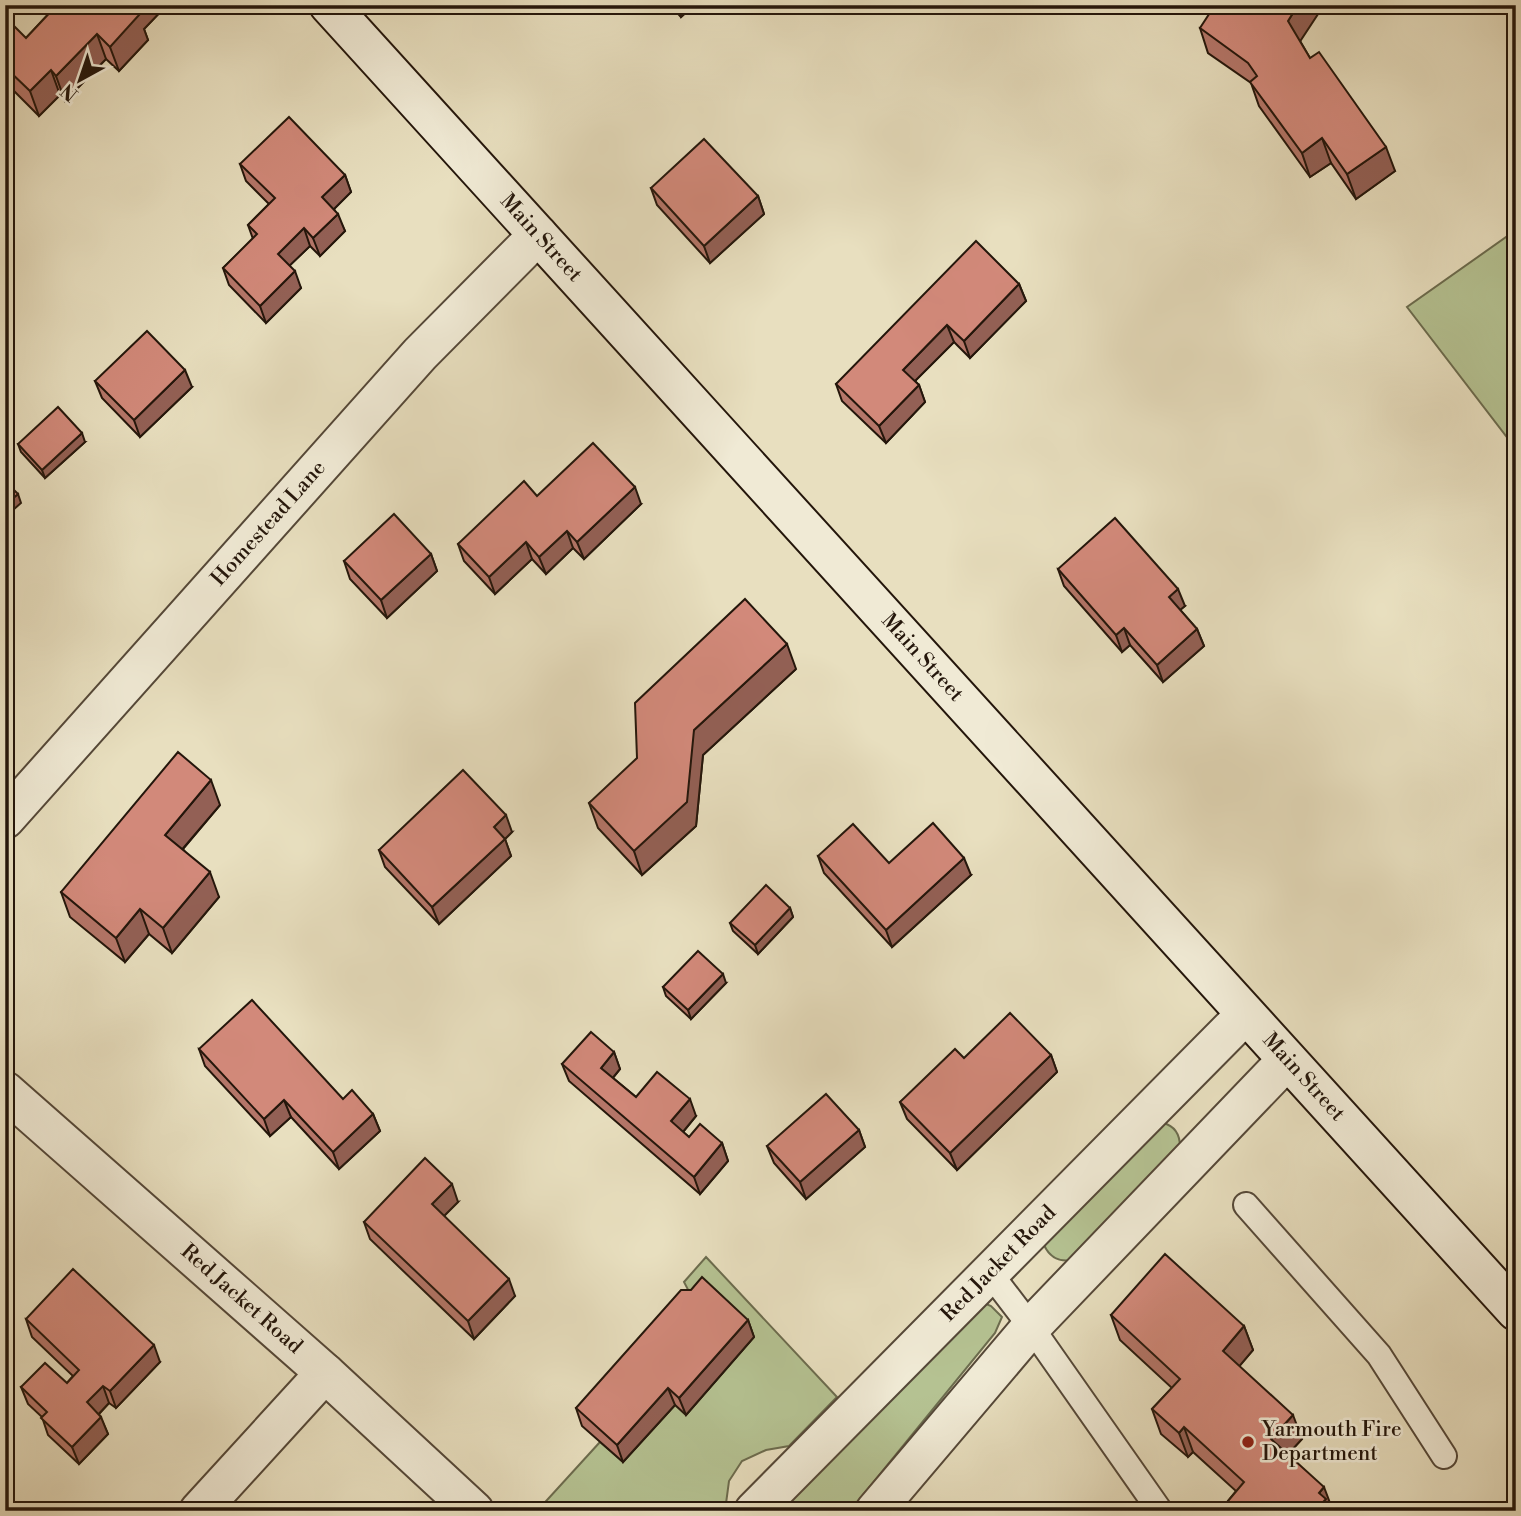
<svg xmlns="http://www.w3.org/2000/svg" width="1521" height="1516" font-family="'Libre Bodoni',serif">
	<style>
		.green { fill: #b5c292; stroke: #6c6c4e; stroke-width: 2 }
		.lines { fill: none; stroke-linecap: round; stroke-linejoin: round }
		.lane-casing { stroke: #554838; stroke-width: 28 }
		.street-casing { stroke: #554838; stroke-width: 42 }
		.secondary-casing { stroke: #24160b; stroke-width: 42 }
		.lane { stroke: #f0ead5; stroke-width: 24 }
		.street { stroke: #f0ead5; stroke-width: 38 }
		.secondary { stroke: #f0ead5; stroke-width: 38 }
		.wall { fill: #b57669; stroke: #24160b; stroke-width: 2 }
		.shaded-wall { fill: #936055; stroke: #24160b; stroke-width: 2 }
		.building { fill: #d2897a; stroke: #24160b; stroke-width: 2 }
		.poi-dot { fill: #8f2418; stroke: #f0ead5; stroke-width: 2.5 }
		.labels { text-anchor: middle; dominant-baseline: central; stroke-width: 5; stroke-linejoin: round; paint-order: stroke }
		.street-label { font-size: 21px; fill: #24160b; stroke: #f0ead5 }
		.poi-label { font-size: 21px; fill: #24160b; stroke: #f0ead5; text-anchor: start }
	</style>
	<rect width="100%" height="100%" fill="#e8dfbf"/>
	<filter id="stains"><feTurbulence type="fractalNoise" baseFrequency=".00286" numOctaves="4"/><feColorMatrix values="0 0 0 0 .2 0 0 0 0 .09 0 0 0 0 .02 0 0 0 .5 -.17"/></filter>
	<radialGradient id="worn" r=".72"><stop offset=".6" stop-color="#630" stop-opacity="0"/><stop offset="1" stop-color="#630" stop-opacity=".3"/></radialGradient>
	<g class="green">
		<polygon points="1516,230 1516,449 1407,307"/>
		<path d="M1163,1123C1175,1126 1180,1134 1180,1147L1072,1260C1059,1262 1050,1258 1044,1245Z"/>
		<polygon points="706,1257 837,1397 789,1446 766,1450 742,1461 729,1481 725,1511 537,1511 600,1442 623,1462 697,1307 684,1282"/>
		<polygon points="984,1303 991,1306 1002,1317 995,1333 850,1511 778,1511"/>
	</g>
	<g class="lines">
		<g class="lane-casing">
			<g id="lane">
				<polyline points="1246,1205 1379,1355 1444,1456"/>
				<polyline points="989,1272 1031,1327 1160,1511"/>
			</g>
		</g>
		<g class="street-casing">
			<g id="street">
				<path id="s1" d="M5,819L420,354L538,235"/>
				<path id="s2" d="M5,1091L325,1373L474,1511"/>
				<polyline points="199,1511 325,1373"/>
				<path id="s3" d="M754,1511L1245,1015"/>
				<polyline points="875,1511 1031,1327 1287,1060"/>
			</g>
		</g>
		<g class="secondary-casing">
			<g id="secondary">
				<path id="s4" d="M329,5L1516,1311"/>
			</g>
		</g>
		<use href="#lane" class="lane"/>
		<use href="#street" class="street"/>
		<use href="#secondary" class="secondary"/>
	</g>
	<g class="wall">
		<polygon points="53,5 167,5 144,29 148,40 119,71 106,59 65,101 60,95 39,116 13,90 5,98 5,27 26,38 54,8"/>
		<polygon points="670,5 694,5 681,17"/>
		<polygon points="1200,28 1300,41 1310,58 1395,171 1356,199 1331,163 1310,177 1259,106 1251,83 1208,53"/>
		<polygon points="240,164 345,175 351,192 334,209 345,231 320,256 310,246 289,266 301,288 266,323 229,285 223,268 253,239 248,225 269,204 246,181"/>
		<polygon points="651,188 758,196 764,214 710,263 657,205"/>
		<polygon points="1019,284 1026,301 970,358 954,342 915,381 919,385 925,402 886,443 842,401 836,384"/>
		<polygon points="95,381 192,387 140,437 102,398"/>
		<polygon points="85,442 45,478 21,452 18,444"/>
		<polygon points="537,496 641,504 584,559 573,548 546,574 532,559 495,594 464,561 458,544"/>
		<polygon points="431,554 437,571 387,618 350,579 344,561"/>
		<polygon points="1058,569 1185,606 1180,610 1197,629 1204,646 1163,682 1130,645 1122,652 1064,586"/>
		<polygon points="796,669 703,755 696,826 642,875 598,828 589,803"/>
		<polygon points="220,805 183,849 219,897 172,953 149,934 125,962 70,917 61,892"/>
		<polygon points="512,832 505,839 511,856 439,924 385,867 379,850"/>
		<polygon points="818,856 889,863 971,875 892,947 824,873"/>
		<polygon points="790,908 793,917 758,954 733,931 730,923"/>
		<polygon points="726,983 691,1019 666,996 663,987"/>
		<polygon points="199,1049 343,1099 373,1114 380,1131 339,1169 291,1117 270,1136 205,1066"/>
		<polygon points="614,1052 620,1069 613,1078 636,1097 696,1116 683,1132 689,1137 722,1143 728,1161 700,1194 569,1081 562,1064"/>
		<polygon points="1051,1055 1057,1072 957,1170 907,1119 900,1102 964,1058"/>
		<polygon points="859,1130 865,1147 806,1199 774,1163 767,1146"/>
		<polygon points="458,1202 444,1216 515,1296 474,1339 370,1239 364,1222"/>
		<polygon points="1111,1315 1244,1326 1253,1350 1239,1366 1302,1439 1288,1454 1333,1511 1231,1511 1228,1501 1236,1491 1193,1452 1188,1457 1161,1434 1152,1409 1172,1388 1120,1340"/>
		<polygon points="26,1319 160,1362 116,1408 109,1403 99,1414 108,1434 79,1464 48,1435 42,1417 28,1404 21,1387 67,1383 73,1376 32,1337"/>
		<polygon points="748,1320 754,1337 686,1415 675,1405 623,1462 582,1426 576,1408"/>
	</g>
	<g class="shaded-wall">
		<polygon points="135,5 167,5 144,29 148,40 119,71 110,47 132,8"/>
		<polygon points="677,5 694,5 681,17"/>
		<polygon points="1298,5 1324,5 1297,46 1288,21"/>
		<polygon points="97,34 106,59 65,101 56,76"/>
		<polygon points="5,69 13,90 5,98"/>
		<polygon points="51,70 60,95 39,116 30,91"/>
		<polygon points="1322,138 1331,163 1310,177 1302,153"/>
		<polygon points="1386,147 1395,171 1356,199 1347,174"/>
		<polygon points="345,175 351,192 329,214 322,197"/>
		<polygon points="758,196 764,214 710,263 704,246"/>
		<polygon points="338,214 345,231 320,256 313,238"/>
		<polygon points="304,228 310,246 284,271 278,254"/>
		<polygon points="295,271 301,288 266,323 260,306"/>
		<polygon points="1019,284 1026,301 970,358 964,341"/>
		<polygon points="947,325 954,342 909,387 903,370"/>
		<polygon points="185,370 192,387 140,437 134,420"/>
		<polygon points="919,385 925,402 886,443 879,426"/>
		<polygon points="82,433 85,442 45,478 42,470"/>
		<polygon points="635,487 641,504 584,559 577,542"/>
		<polygon points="18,494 21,503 5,517 5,505"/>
		<polygon points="567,531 573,548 546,574 539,557"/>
		<polygon points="526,542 532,559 495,594 489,577"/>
		<polygon points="431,554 437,571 387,618 381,600"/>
		<polygon points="1178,589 1185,606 1175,614 1169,597"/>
		<polygon points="5,597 11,614 5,620"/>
		<polygon points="1124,628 1130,645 1122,652 1116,635"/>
		<polygon points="1197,629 1204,646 1163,682 1157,665"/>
		<polygon points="787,644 796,669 703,755 696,826 642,875 634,851 694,730"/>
		<polygon points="211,780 220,805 174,859 165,835"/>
		<polygon points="506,815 512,832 500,844 494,827"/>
		<polygon points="505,839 511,856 439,924 432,907"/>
		<polygon points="964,858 971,875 892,947 886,930"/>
		<polygon points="210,872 219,897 172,953 163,928"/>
		<polygon points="790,908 793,917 758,954 755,945"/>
		<polygon points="140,909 149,934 125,962 116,938"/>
		<polygon points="723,974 726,983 691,1019 688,1010"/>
		<polygon points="614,1052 620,1069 607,1085 601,1068"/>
		<polygon points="1051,1055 1057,1072 957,1170 950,1153"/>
		<polygon points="690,1099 696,1116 678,1138 671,1121"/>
		<polygon points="284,1100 291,1117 270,1136 264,1119"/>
		<polygon points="373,1114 380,1131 339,1169 333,1152"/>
		<polygon points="859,1130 865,1147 806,1199 800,1182"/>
		<polygon points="722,1143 728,1161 700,1194 694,1177"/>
		<polygon points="452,1184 458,1202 439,1221 432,1204"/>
		<polygon points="509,1279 515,1296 474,1339 468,1321"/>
		<polygon points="748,1320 754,1337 686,1415 679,1398"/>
		<polygon points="1244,1326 1253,1350 1232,1375 1223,1351"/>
		<polygon points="154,1345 160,1362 116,1408 110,1391"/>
		<polygon points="103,1386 109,1403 93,1420 87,1402"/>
		<polygon points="668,1388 675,1405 623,1462 617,1445"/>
		<polygon points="1293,1415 1302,1439 1280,1463 1271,1439"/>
		<polygon points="101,1417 108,1434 79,1464 72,1447"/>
		<polygon points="1184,1427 1193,1452 1188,1457 1179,1433"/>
		<polygon points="1324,1487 1333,1511 1315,1511 1319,1493"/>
	</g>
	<g class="building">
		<polygon points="57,5 135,5 132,8 139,15 110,47 97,34 56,76 51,70 30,91 5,67 5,27 10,22 26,38"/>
		<polygon points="1215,5 1298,5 1288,21 1310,58 1319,52 1386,147 1347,174 1322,138 1302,153 1250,82 1257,76 1248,63 1200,28"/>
		<polygon points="289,117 345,175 322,197 338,214 313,238 304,228 278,254 295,271 260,306 223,268 257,234 248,225 275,198 240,164"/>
		<polygon points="704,139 758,196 704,246 651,188"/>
		<polygon points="976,241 1019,284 964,341 947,325 903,370 919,385 879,426 836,384"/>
		<polygon points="147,331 185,370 134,420 95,381"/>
		<polygon points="58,407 82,433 42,470 18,444"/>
		<polygon points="593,443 635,487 577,542 567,531 539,557 526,542 489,577 458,544 524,481 537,496"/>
		<polygon points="5,481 18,494 5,505"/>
		<polygon points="394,514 431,554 381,600 344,561"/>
		<polygon points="1115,518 1178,589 1169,597 1197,629 1157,665 1124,628 1116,635 1058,569"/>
		<polygon points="745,599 787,644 694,730 687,802 634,851 589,803 637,758 635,703"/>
		<polygon points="178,752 211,780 165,835 210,872 163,928 140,909 116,938 61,892"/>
		<polygon points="463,770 506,815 494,827 505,839 432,907 379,850"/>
		<polygon points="933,823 964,858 886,930 818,856 853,824 889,863"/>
		<polygon points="766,885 790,908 755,945 730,923"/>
		<polygon points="698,951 723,974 688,1010 663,987"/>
		<polygon points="252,1000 343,1099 352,1090 373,1114 333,1152 284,1100 264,1119 199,1049"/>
		<polygon points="1010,1013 1051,1055 950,1153 900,1102 955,1049 964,1058"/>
		<polygon points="591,1032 614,1052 601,1068 636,1097 657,1072 690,1099 671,1121 689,1137 700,1124 722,1143 694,1177 562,1064"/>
		<polygon points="826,1094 859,1130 800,1182 767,1146"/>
		<polygon points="425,1158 452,1184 432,1204 509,1279 468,1321 364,1222"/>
		<polygon points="1165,1254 1244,1326 1223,1351 1293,1415 1271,1439 1324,1487 1319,1493 1326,1499 1315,1511 1239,1511 1228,1501 1244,1482 1184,1427 1179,1433 1152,1409 1180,1379 1111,1315"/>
		<polygon points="73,1269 154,1345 110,1391 103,1386 87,1402 101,1417 72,1447 41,1418 47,1412 21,1387 45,1363 67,1383 79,1370 26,1319"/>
		<polygon points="702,1277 748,1320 679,1398 668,1388 617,1445 576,1408 681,1290 691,1290"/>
	</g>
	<circle class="poi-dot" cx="1248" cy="1442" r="7"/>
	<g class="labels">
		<g class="street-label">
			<text stroke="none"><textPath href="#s4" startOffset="315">Main Street</textPath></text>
			<text stroke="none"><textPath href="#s1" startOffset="396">Homestead Lane</textPath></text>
			<text stroke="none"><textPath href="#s4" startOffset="882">Main Street</textPath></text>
			<text stroke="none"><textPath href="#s4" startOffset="1449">Main Street</textPath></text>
			<text stroke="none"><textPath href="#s3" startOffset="348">Red Jacket Road</textPath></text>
			<text stroke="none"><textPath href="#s2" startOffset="315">Red Jacket Road</textPath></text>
		</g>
		<g class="poi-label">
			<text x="1262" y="1430">Yarmouth Fire<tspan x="1262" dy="24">Department</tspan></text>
		</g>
	</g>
	<rect width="1521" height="1516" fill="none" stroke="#e8dfbf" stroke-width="28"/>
	<rect x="7" y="7" width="1507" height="1502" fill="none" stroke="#24160b" stroke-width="3.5"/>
	<rect x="14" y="14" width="1493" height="1488" fill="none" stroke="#24160b" stroke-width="2"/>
	<g transform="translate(80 80) rotate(220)" stroke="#f0ead5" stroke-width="5" paint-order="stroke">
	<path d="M0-5L12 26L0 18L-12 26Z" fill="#24160b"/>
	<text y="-10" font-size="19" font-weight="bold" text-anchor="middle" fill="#24160b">N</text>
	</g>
	<rect width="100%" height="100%" filter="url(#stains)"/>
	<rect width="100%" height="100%" fill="url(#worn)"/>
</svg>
